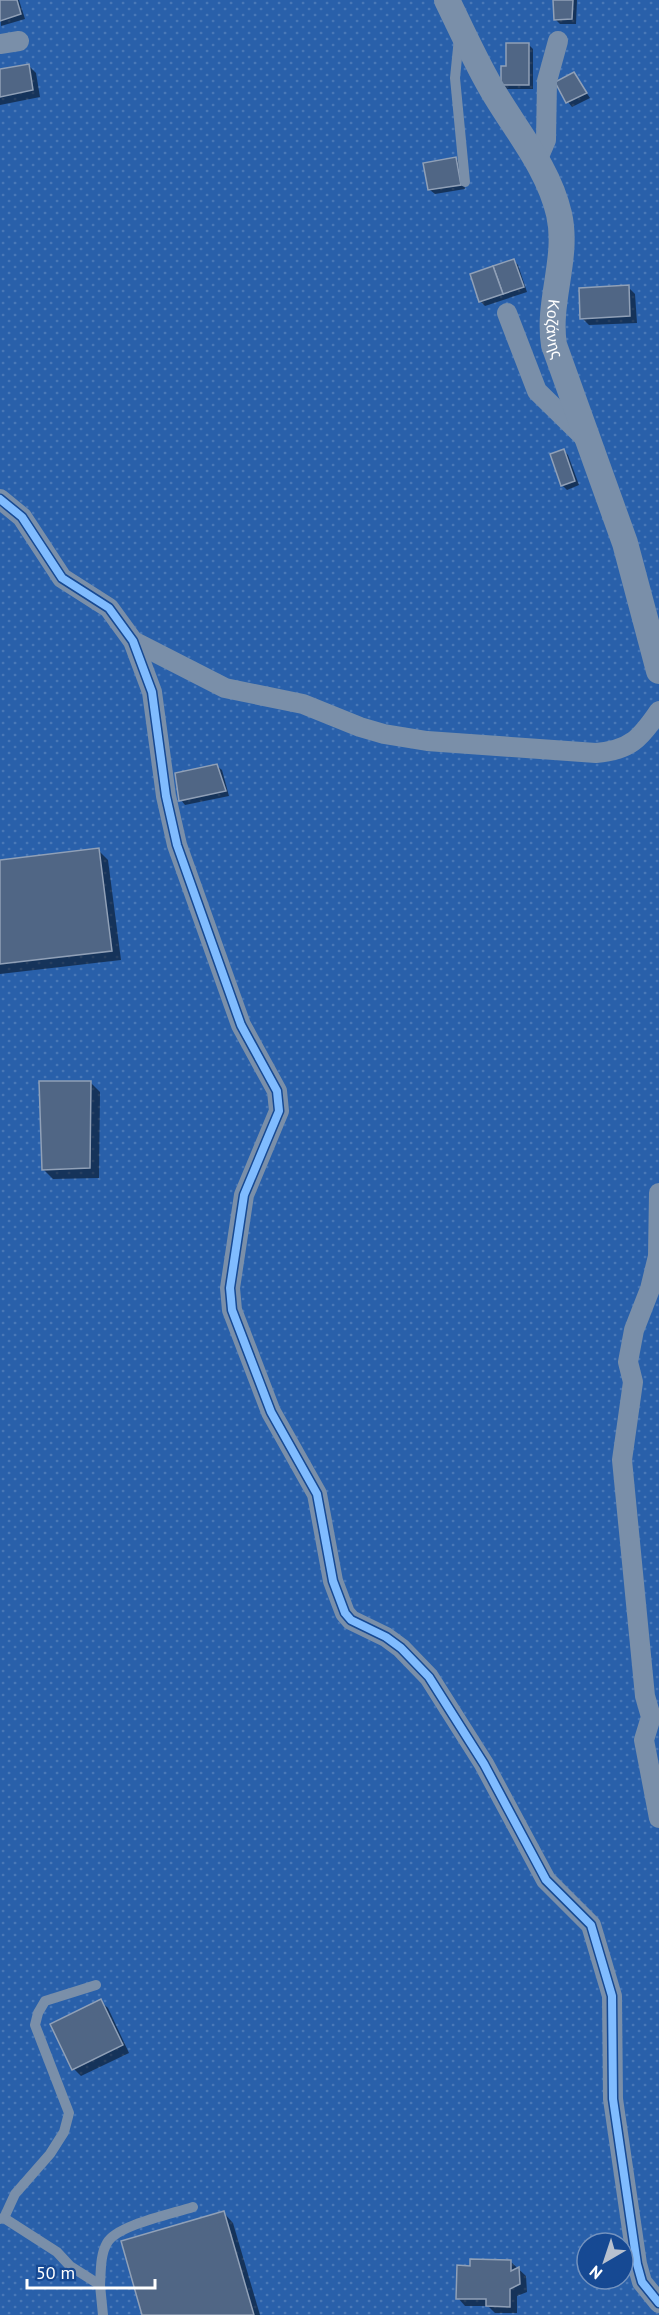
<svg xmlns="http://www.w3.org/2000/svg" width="659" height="2315" font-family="'PT Sans',sans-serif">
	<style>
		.grass { fill: url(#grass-dots); fill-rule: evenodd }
		.shadow { fill: #0007 }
		.building { fill: #506685; stroke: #90a0b7; stroke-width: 1.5 }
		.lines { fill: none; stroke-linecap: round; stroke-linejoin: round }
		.service { stroke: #7a8fa9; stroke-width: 10 }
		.minor { stroke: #7a8fa9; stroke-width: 20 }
		.tertiary { stroke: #7a8fa9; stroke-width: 26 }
		.cycleway-casing { stroke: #164993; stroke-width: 11 }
		.cycleway { stroke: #80bcff; stroke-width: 8 }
		.labels { text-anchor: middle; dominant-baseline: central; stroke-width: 4.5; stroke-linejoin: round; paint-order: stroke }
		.street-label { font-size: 16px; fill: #fff; stroke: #164993 }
	</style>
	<defs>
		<pattern id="grass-dots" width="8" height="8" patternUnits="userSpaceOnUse" patternTransform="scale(1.5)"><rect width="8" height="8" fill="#2960aa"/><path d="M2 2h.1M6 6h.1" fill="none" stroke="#4978b7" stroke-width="1.8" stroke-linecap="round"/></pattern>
	</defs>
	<rect width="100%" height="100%" fill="#334e76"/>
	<path class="grass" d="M0,0H659V2315H0ZM587,2243H623V2279H587Z"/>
	<g class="shadow">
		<polygon points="0,0 19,0 25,19 1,26"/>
		<polygon points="554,0 577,0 576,24 560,24 555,19"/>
		<polygon points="528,44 533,49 533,89 507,89 502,85 507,68"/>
		<polygon points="28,65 36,73 40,97 0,105 0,71"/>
		<polygon points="574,74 590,98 572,107 568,102"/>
		<polygon points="456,158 460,163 465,189 435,194 430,190"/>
		<polygon points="513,260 518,265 527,292 485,306 480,301"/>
		<polygon points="628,287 635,294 637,323 589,325 582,318"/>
		<polygon points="564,451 568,455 579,485 567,490 562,485"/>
		<polygon points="217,766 222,770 229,796 185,805 181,800"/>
		<polygon points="98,850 108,860 121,960 0,974 0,862"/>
		<polygon points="90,1082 100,1092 99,1178 53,1179 43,1169"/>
		<polygon points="100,2001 108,2008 129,2053 81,2076 74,2069"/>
		<polygon points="224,2213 233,2223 260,2315 144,2315"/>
		<polygon points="510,2261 526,2276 527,2292 517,2296 517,2313 495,2313 488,2306 465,2306 458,2298 472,2267"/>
	</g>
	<g class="building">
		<polygon points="0,0 17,0 21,14 0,21"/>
		<polygon points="553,0 573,0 572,19 554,20"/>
		<polygon points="506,43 529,43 529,85 501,85 501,66 506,66"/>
		<polygon points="29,64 33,90 0,97 0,69"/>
		<polygon points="574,72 587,93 566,103 555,82"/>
		<polygon points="456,157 461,185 428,190 423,163"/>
		<polygon points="514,259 524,287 503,294 493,266"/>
		<polygon points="493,266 503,294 479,302 470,274"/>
		<polygon points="629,285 630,316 580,319 579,288"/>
		<polygon points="564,449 575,481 561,486 550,454"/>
		<polygon points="217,764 226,791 179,801 175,773"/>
		<polygon points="99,848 112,951 0,964 0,860"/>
		<polygon points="39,1081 91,1081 90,1168 42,1170"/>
		<polygon points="101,1999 123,2045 72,2070 50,2024"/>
		<polygon points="224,2211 254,2315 142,2315 121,2241"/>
		<polygon points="470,2259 511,2260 511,2271 519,2267 520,2284 510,2289 510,2307 486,2306 486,2299 456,2299 457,2265 470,2266"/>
	</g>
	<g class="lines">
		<g class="service">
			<polyline points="459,38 455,78 465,182"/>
			<polyline points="4,2218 15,2194 50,2154 64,2132 69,2113 35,2025 38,2013 45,2001 96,1985"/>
			<polyline points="0,2219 4,2218 57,2252 70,2266 100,2285 103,2315"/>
			<path d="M100,2285C101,2272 100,2255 107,2243C117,2225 172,2214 193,2207"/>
		</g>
		<g class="minor">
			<polyline points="0,44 19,41"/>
			<polyline points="537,161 546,140 547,81 558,41"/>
			<polyline points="507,313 537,391 588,441"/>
			<polyline points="0,499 22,517 62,578 109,608 133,641 152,692 166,796 177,845 241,1025 277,1091 279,1111 244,1195 230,1288 232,1310 271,1412 317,1494 333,1581 345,1613 351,1620 386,1637 401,1648 429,1677 484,1764 546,1880 591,1925 612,1996 613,2099 637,2264 642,2282 659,2303"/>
			<path d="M133,641L225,688L303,704L360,727L384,734L427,741L596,753C630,750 640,739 659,711"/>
			<polyline points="659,1193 658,1256 650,1289 634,1330 628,1362 633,1382 622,1460 645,1696 651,1717 644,1740 659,1818"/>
		</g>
		<path class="tertiary" id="s1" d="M447,0C461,29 474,58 490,86C513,127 548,166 559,214C569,258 547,301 554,345L625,543L659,671"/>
		<g class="cycleway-casing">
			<polyline id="cycleway" points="0,499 22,517 62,578 109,608 133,641 152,692 166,796 177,845 241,1025 277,1091 279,1111 244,1195 230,1288 232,1310 271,1412 317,1494 333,1581 345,1613 351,1620 386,1637 401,1648 429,1677 484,1764 546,1880 591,1925 612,1996 613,2099 637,2264 642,2282 659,2303"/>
		</g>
		<use href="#cycleway" class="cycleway"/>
	</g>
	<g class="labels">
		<g class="street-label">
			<text stroke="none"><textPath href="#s1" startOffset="358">Κοζάνης</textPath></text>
		</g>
	</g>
	<g transform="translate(605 2261) rotate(219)"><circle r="28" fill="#164993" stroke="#7392be" stroke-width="1.5"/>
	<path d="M0-4.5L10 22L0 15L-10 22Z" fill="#b8c1cf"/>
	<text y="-9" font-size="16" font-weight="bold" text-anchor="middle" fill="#ffffff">N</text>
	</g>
	<path d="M27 2279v9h128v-9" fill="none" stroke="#ffffff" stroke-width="3"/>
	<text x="36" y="2279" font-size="18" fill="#ffffff" stroke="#164993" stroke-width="4.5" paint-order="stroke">50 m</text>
</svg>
